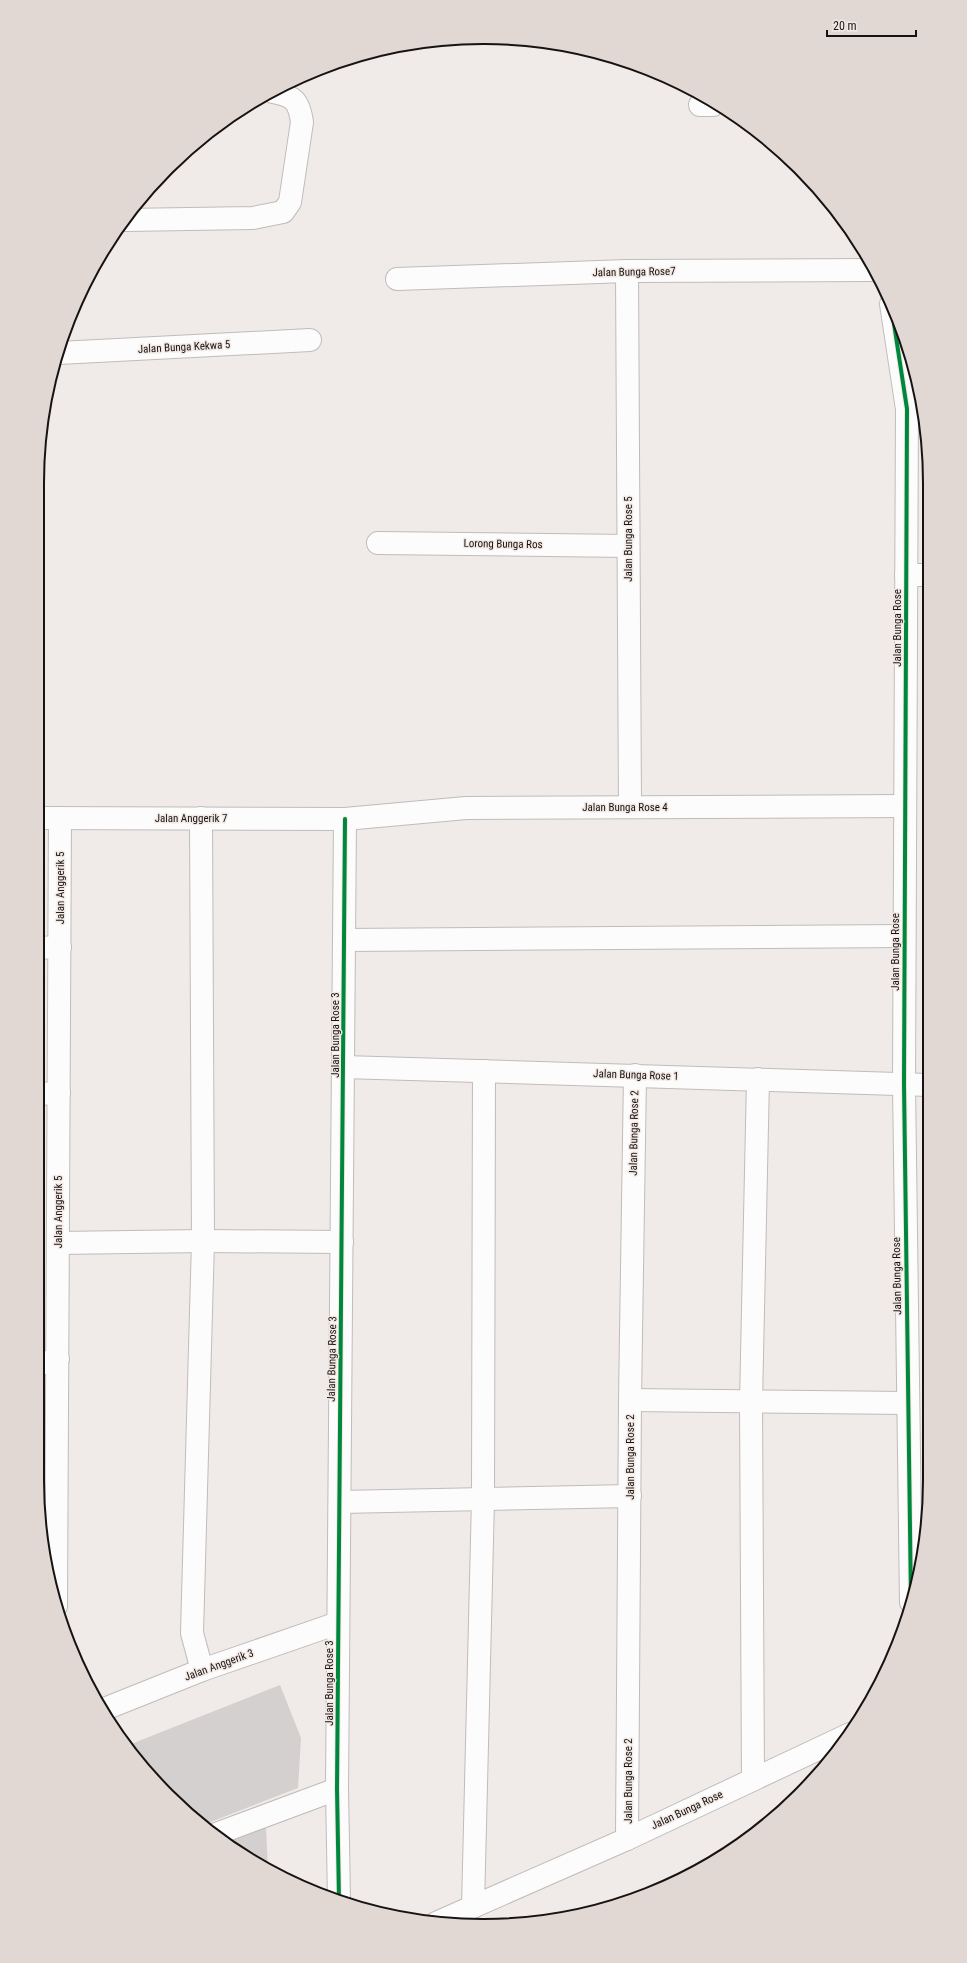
<svg xmlns="http://www.w3.org/2000/svg" width="967" height="1963" font-family="'Roboto Condensed',sans-serif">
	<style>
		.building { fill: #d4d0cf }
		.lines { fill: none; stroke-linecap: round; stroke-linejoin: round }
		.minor-casing { stroke: #c0bcba; stroke-width: 24 }
		.minor { stroke: #fdfcfc; stroke-width: 22 }
		.cycleway-casing { stroke: #f3e9e4; stroke-width: 6 }
		.cycleway { stroke: #00873e; stroke-width: 4 }
		.labels { text-anchor: middle; dominant-baseline: central; stroke-width: 3; stroke-linejoin: round; paint-order: stroke }
		.street-label { font-size: 11px; fill: #171312; stroke: #f3e9e4 }
		.rim { fill: none; stroke: #171312; stroke-width: 2 }
	</style>
	<rect width="100%" height="100%" fill="#f0eae8"/>
	<g class="building">
		<polygon points="280,1685 301,1738 298,1788 272,1798 203,1825 189,1815 126,1746"/>
		<polygon points="266,1827 268,1870 227,1842"/>
	</g>
	<g class="lines">
		<g class="minor-casing">
			<g id="minor">
				<polyline points="700,105 713,105"/>
				<path d="M125,220L253,218L283,212L290,202L302,122C299,101 294,96 273,92"/>
				<polyline points="627,271 630,807"/>
				<polyline points="397,279 627,271 871,270"/>
				<polyline points="891,304 907,409 904,1084 911,1602"/>
				<polyline points="59,353 310,340"/>
				<polyline points="378,543 628,546"/>
				<polyline points="906,575 927,575"/>
				<polyline points="37,818 345,819 466,808 905,806"/>
				<polyline points="201,818 203,1241 192,1633 202,1670"/>
				<polyline points="345,940 904,936"/>
				<polyline points="37,948 60,947"/>
				<polyline points="344,1067 929,1085"/>
				<polyline points="37,1094 59,1093"/>
				<polyline points="58,1243 203,1241 342,1242"/>
				<polyline points="37,1365 58,1359"/>
				<polyline points="630,1400 907,1403"/>
				<polyline points="340,1502 630,1496"/>
				<polyline points="56,1606 60,818"/>
				<polyline points="102,1710 202,1670 338,1623"/>
				<polyline points="753,1779 751,1402 758,1079"/>
				<polyline points="216,1834 337,1789"/>
				<polyline points="627,1839 630,1400 635,1075"/>
				<polyline points="339,1900 337,1789 345,819"/>
				<polyline points="473,1907 483,1499 484,1071"/>
				<polyline points="436,1923 627,1839 850,1734"/>
			</g>
		</g>
		<use href="#minor" class="minor"/>
		<g class="cycleway-casing">
			<g id="cycleway">
				<polyline points="891,304 907,409 904,1084 911,1602"/>
				<polyline points="339,1900 337,1789 345,819"/>
			</g>
		</g>
		<use href="#cycleway" class="cycleway"/>
	</g>
	<g class="labels">
		<g class="street-label">
			<text transform="translate(634 272) rotate(-1)">Jalan Bunga Rose7</text>
			<text transform="translate(184 347) rotate(-3)">Jalan Bunga Kekwa 5</text>
			<text transform="translate(628 539) rotate(-90)">Jalan Bunga Rose 5</text>
			<text transform="translate(503 544) rotate(1)">Lorong Bunga Ros</text>
			<text transform="translate(897 628) rotate(-90)">Jalan Bunga Rose</text>
			<text x="625" y="807">Jalan Bunga Rose 4</text>
			<text x="191" y="818">Jalan Anggerik 7</text>
			<text transform="translate(60 888) rotate(-90)">Jalan Anggerik 5</text>
			<text transform="translate(895 952) rotate(-90)">Jalan Bunga Rose</text>
			<text transform="translate(335 1035) rotate(-90)">Jalan Bunga Rose 3</text>
			<text transform="translate(636 1075) rotate(2)">Jalan Bunga Rose 1</text>
			<text transform="translate(634 1133) rotate(-89)">Jalan Bunga Rose 2</text>
			<text transform="translate(58 1212) rotate(-90)">Jalan Anggerik 5</text>
			<text transform="translate(897 1276) rotate(-91)">Jalan Bunga Rose</text>
			<text transform="translate(332 1359) rotate(-89)">Jalan Bunga Rose 3</text>
			<text transform="translate(630 1457) rotate(-90)">Jalan Bunga Rose 2</text>
			<text transform="translate(219 1665) rotate(-20)">Jalan Anggerik 3</text>
			<text transform="translate(329 1683) rotate(-90)">Jalan Bunga Rose 3</text>
			<text transform="translate(628 1781) rotate(-90)">Jalan Bunga Rose 2</text>
			<text transform="translate(687 1810) rotate(-25)">Jalan Bunga Rose</text>
		</g>
	</g>
	<path d="M0 0H967V1963H0ZM483 44H484A439 439 0 0 1 923 483V1480A439 439 0 0 1 484 1919H483A439 439 0 0 1 44 1480V483A439 439 0 0 1 483 44Z" fill="#e1d8d3" fill-rule="evenodd"/>
	<path class="rim" d="M483 44H484A439 439 0 0 1 923 483V1480A439 439 0 0 1 484 1919H483A439 439 0 0 1 44 1480V483A439 439 0 0 1 483 44Z"/>
	<path d="M827 30v6h89v-6" fill="none" stroke="#171312" stroke-width="2"/>
	<text x="833" y="30" font-size="12" fill="#171312" stroke="#f3e9e4" stroke-width="3" paint-order="stroke">20 m</text>
</svg>
